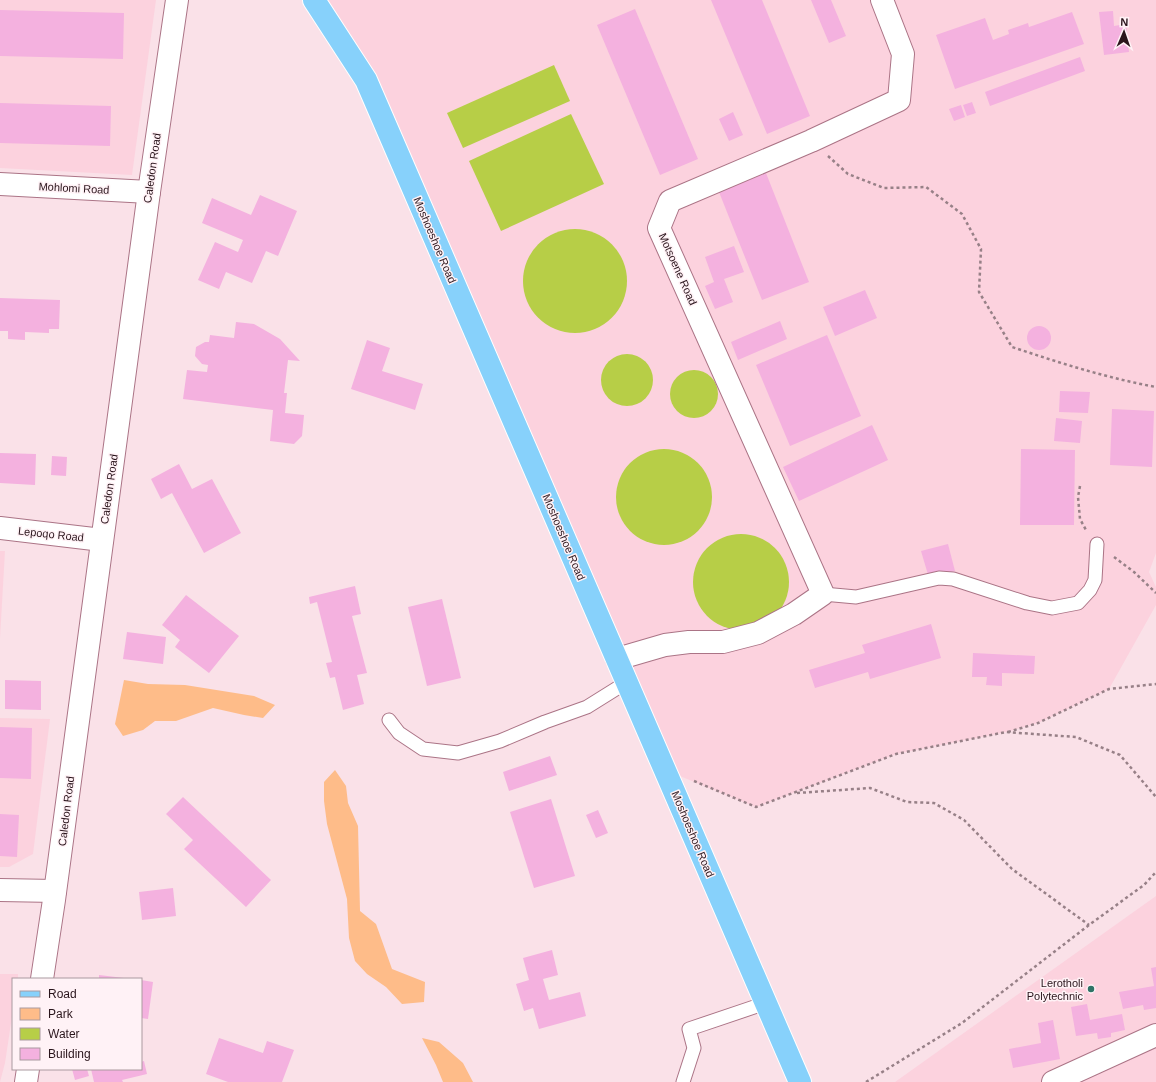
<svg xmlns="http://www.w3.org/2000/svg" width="1156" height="1082" font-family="Arial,sans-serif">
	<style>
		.built { fill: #fcd2de }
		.green { fill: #febc89 }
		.water { fill: #b7ce47 }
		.building { fill: #f4b1df }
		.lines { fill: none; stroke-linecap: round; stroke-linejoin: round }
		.lane-casing { stroke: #ab7486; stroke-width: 15 }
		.street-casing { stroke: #ab7486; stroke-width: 24 }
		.primary-casing { stroke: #fff; stroke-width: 24 }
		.path { stroke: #978087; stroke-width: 2.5; stroke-dasharray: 3 3; stroke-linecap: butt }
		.lane { stroke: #fff; stroke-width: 13 }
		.street { stroke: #fff; stroke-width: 22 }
		.primary { stroke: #87d1fb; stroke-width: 22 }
		.poi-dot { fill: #2e7366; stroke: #fff2f6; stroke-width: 1.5 }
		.labels { text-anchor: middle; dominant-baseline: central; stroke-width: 3; stroke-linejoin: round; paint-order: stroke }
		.street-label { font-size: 11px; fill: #2a151c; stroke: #fff2f6 }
		.poi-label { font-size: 11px; fill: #2a151c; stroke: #fff2f6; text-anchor: end }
	</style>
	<rect width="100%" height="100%" fill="#fae1e8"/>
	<g class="built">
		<polygon points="0,0 156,0 132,175 0,168"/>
		<polygon points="314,0 1156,0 1156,553 1149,572 1156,587 1156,605 1109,689 1038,723 1006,732 896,754 756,807 665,770 366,80"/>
		<polygon points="0,551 5,551 0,638"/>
		<polygon points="0,718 50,719 33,854 9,867 0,867"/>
		<polygon points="1156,896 1156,1082 895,1082"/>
		<polygon points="0,974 18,974 18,979 13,979 13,1010 5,1063 0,1082"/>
	</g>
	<g class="green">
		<polygon points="124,680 148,684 185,685 254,696 275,705 263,718 244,715 213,708 176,721 155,721 143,730 123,736 115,724"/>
		<polygon points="335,770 346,786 348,803 358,826 360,911 376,924 392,969 425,982 424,1002 402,1004 386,987 367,974 355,961 349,938 347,899 327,824 324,801 324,782"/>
		<polygon points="422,1038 439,1042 463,1063 473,1082 443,1082 436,1065"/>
	</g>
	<g class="water">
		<polygon points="554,65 570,101 463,148 447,113"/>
		<polygon points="571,114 604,184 501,231 469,161"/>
		<circle cx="575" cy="281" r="52"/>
		<circle cx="627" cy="380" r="26"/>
		<circle cx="694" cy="394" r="24"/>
		<circle cx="664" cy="497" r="48"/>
		<circle cx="741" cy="582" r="48"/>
	</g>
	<g class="building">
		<polygon points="711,0 762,0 810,116 767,134"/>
		<polygon points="811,0 831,0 846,36 829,43"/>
		<polygon points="635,9 698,159 660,175 597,25"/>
		<polygon points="0,10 124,13 123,59 0,56"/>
		<polygon points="1113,11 1114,26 1126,24 1129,52 1104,55 1099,12"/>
		<polygon points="1072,12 1084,44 955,89 936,35 985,18 993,40 1009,34 1008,30 1028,23 1029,27"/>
		<polygon points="1080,57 1085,71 990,106 985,92"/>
		<polygon points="972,102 976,113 967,116 963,105"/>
		<polygon points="0,103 111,106 110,146 0,143"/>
		<polygon points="961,105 965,117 954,121 949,109"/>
		<polygon points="733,112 743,135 729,141 719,119"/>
		<polygon points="766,173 809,282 762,300 719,192"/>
		<polygon points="260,195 297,211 278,256 266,251 252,283 226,272 219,289 198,280 215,242 238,252 243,240 202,223 212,198 251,215"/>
		<polygon points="734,246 744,272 724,279 733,302 715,309 705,286 714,282 705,257"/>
		<polygon points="865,290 877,318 835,336 823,307"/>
		<polygon points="0,298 60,300 59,329 49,329 49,333 25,332 25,340 8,339 8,331 0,331"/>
		<polygon points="780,321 787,339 738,360 731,342"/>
		<polygon points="236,322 254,324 280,339 300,361 288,360 284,393 287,393 285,413 304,415 302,436 294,444 270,441 273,410 183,399 187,370 207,372 208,365 202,364 195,356 196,347 205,342 209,342 210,335 234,338"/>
		<circle cx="1039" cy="338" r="12"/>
		<polygon points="827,335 861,416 790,446 756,365"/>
		<polygon points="367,340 390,348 382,371 423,384 415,410 351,389"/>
		<polygon points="1060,391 1090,392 1088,413 1059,412"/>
		<polygon points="1112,409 1154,411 1152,467 1110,465"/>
		<polygon points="1056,418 1082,421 1080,443 1054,441"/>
		<polygon points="872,425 888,460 799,501 783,467"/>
		<polygon points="1021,449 1075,450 1074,525 1020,525"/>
		<polygon points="0,453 36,454 35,485 0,483"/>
		<polygon points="52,456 67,457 66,476 51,475"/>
		<polygon points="179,464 192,489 212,479 241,533 204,553 172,493 161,499 151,479"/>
		<polygon points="948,544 955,571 929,578 921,551"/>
		<polygon points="355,586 361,614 352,616 367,673 357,675 364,704 343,710 335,677 330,678 326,663 332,662 317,602 310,604 309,597"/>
		<polygon points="186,595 239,636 209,673 175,647 180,640 162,625"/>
		<polygon points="442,599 461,678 427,686 408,607"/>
		<polygon points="931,624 941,658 870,679 868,672 815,688 809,670 865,653 862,645"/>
		<polygon points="127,632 166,637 163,664 123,659"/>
		<polygon points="973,653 1035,656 1034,674 1002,673 1002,686 986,685 987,677 972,677"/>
		<polygon points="5,680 41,681 41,710 5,709"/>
		<polygon points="0,727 32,728 31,779 0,778"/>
		<polygon points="550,756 557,775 509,791 503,772"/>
		<polygon points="183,797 271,880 246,907 184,849 193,840 166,814"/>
		<polygon points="551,799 575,876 534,888 510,812"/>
		<polygon points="598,810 608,833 596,838 586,815"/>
		<polygon points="0,814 19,815 17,857 0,856"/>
		<polygon points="173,888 176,916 142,920 139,892"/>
		<polygon points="552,950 558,975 543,979 549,1000 580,992 586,1016 539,1029 533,1008 524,1011 516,984 529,980 523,958"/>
		<polygon points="1156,967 1156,1008 1144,1010 1143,1005 1123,1009 1119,992 1154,986 1151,968"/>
		<polygon points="99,975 124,978 124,979 99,979"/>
		<polygon points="141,980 153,982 148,1019 141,1018"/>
		<polygon points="1087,1004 1090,1020 1122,1014 1125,1030 1111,1033 1111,1037 1098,1039 1097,1033 1076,1036 1071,1007"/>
		<polygon points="1053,1020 1060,1059 1013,1068 1009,1049 1041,1043 1038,1023"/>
		<polygon points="219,1038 263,1053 267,1041 294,1050 282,1082 228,1082 206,1074"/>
		<polygon points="144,1061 147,1074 122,1080 123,1082 94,1082 91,1069 141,1069 141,1062"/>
		<polygon points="72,1069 87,1069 89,1076 75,1080"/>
	</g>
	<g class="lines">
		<g class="lane-casing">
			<g id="lane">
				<polyline points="823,594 856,597 939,578 953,579 1027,603 1052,608 1078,603 1090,590 1095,580 1097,544"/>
				<polyline points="389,720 399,733 423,749 458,753 500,741 545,722 587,707 627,682"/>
				<polyline points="683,1082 694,1048 689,1029 766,1003"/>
			</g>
		</g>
		<g class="street-casing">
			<g id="street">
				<polyline points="0,184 149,192"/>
				<polyline points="0,528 102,540"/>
				<polyline points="617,659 665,645 689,642 723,642 758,633 794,614 823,594 659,228 670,201 811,141 899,100 903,54 882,0"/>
				<polyline points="0,890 55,891"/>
				<polyline points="42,979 54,900 149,192 177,0"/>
				<polyline points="26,1082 28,1069"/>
				<polyline points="1053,1082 1156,1035"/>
			</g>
		</g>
		<g class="primary-casing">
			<polyline id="primary" points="314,0 366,80 800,1082"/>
		</g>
		<g class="path">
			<path d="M828,156L848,174L884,188L926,187L962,214L981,249L979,292L1012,347C1060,363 1107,378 1156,387"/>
			<polyline points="1080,486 1078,497 1080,519 1086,530"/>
			<polyline points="1114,557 1134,572 1156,593"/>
			<polyline points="1008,732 1038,723 1109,689 1156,684"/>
			<polyline points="694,781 756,807 896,754 1006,732 1076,737 1120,755 1156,797"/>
			<polyline points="797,793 870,788 907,802 934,803 964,820 1012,869 1089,925"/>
			<polyline points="866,1082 962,1023 1089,925 1144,885 1156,872"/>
		</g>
		<use href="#lane" class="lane"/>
		<use href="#street" class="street"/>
		<use href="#primary" class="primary"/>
	</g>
	<circle class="poi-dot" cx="1091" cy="989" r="4"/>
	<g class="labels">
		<g class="street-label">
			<text transform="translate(152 168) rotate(-82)">Caledon Road</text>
			<text transform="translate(74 188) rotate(3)">Mohlomi Road</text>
			<text transform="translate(435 240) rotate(67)">Moshoeshoe Road</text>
			<text transform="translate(678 269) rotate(66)">Motsoene Road</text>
			<text transform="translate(109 489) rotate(-82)">Caledon Road</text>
			<text transform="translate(51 534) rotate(6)">Lepoqo Road</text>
			<text transform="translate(564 537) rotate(67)">Moshoeshoe Road</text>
			<text transform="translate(66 811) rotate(-83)">Caledon Road</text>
			<text transform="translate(693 834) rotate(67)">Moshoeshoe Road</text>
		</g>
		<g class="poi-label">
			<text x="1083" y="983">Lerotholi<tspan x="1083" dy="13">Polytechnic</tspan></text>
		</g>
	</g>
	<rect x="12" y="978" width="130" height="92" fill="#fff2f6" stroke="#aa9a9f"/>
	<rect x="20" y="991" width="20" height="6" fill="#87d1fb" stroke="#aa9a9f"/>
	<text x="48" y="998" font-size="12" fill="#2a151c">Road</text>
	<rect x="20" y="1008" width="20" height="12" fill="#febc89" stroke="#aa9a9f"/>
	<text x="48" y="1018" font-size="12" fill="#2a151c">Park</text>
	<rect x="20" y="1028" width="20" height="12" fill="#b7ce47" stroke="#aa9a9f"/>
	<text x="48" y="1038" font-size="12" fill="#2a151c">Water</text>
	<rect x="20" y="1048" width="20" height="12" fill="#f4b1df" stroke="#aa9a9f"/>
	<text x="48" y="1058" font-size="12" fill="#2a151c">Building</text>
	<g transform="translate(1124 32) rotate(2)" stroke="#fff2f6" stroke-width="3" paint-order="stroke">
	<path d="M0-3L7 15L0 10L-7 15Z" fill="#2a151c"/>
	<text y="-6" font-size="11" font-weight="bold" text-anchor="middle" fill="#2a151c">N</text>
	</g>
</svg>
